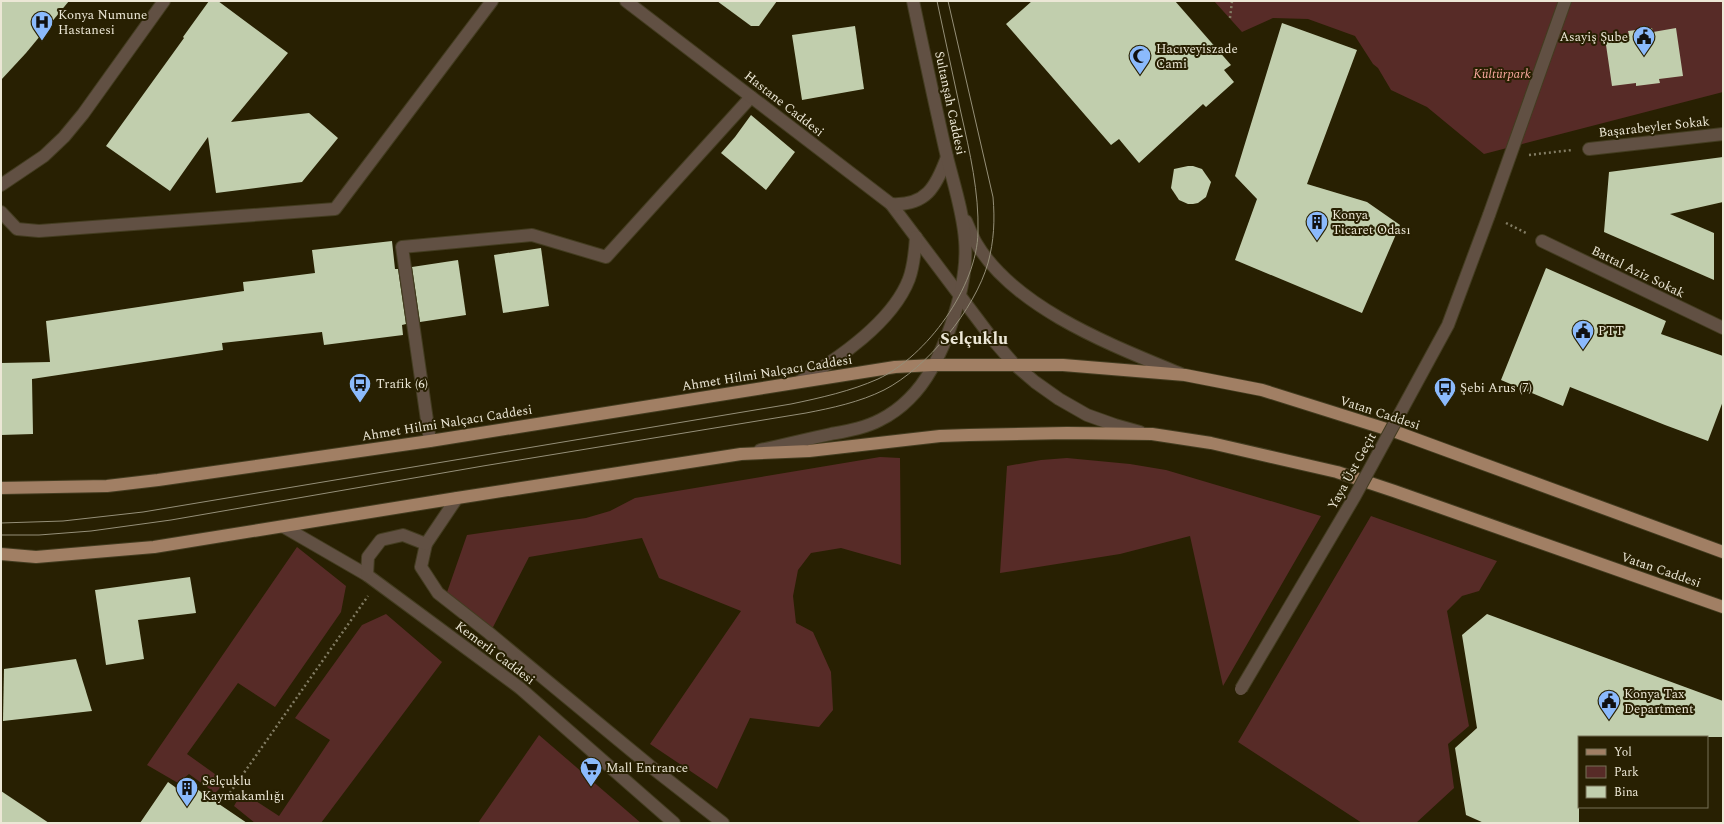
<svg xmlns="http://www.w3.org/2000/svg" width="1724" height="824" font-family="Spectral,serif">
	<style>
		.green { fill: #572b27 }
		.building { fill: #c1cead }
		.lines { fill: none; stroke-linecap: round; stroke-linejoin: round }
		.pedestrian-casing { stroke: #433c20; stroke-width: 14 }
		.minor-casing { stroke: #433c20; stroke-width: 14 }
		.tertiary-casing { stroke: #433c20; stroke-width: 14 }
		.primary-casing { stroke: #433c20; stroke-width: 14 }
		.path { stroke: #827c63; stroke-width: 2.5; stroke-dasharray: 2 3; stroke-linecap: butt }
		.pedestrian { stroke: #615043; stroke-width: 12 }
		.minor { stroke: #615043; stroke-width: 12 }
		.tertiary { stroke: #615043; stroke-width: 12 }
		.primary { stroke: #a17f64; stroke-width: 12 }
		.tram { stroke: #958f78; stroke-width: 1 }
		.pedestrian-bridge-casing { stroke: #433c20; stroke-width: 14; stroke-linecap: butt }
		.pedestrian-bridge { stroke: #615043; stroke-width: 12 }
		.labels { text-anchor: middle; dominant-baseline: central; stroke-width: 4; stroke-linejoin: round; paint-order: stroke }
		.poi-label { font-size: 13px; fill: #ece7d6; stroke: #282002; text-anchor: start }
		.park-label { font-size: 13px; font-style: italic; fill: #f8a79d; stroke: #282002 }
		.street-label { font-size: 13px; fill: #ece7d6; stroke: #282002 }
		.district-label { font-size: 17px; font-weight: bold; fill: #ece7d6; stroke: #282002 }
	</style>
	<rect width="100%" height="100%" fill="#282002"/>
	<g class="green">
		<polygon points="1214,1 1723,1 1723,92 1484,154 1427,107 1391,90 1378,68 1373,64 1355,36 1308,19 1273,18 1242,32"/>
		<polygon points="880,457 900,458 901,565 841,548 811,553 798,570 793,596 796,623 813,632 831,672 833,710 819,727 750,718 717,789 650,744 741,611 659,578 642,538 529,557 491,631 445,598 467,535 586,518 610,511 635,498"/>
		<polygon points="1067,458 1130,464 1166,470 1321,516 1223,686 1190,536 1120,554 1000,573 1007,466 1041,460"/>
		<polygon points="1371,516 1497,561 1479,591 1462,596 1447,611 1469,726 1448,744 1454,788 1416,823 1362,823 1238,742"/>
		<polygon points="297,547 346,586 341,612 275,707 238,683 187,754 226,782 215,793 189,774 178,783 147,765"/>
		<polygon points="386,614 442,662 321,823 255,823 234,806 242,792 279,816 330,740 295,718 362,625"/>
		<polygon points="539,735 641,823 478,823"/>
	</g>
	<g class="building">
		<polygon points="1,1 69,1 26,53 1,80"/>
		<polygon points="209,1 218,1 288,53 231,122 309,113 338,138 302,182 216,193 208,137 170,191 106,146 184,38 183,37"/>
		<polygon points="717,1 777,1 759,26 751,26"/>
		<polygon points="1032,1 1175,1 1231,65 1224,70 1234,82 1206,107 1203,104 1139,163 1119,139 1111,145 1006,24"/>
		<polygon points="1282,23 1357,50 1307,184 1367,202 1400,225 1362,313 1235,260 1257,199 1235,176"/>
		<polygon points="855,26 864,89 802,100 792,35"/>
		<polygon points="1652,28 1653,32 1676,28 1683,76 1659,79 1660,83 1636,86 1636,83 1612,86 1605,38 1629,35 1628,31"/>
		<polygon points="751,115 795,152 766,190 721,153 735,137"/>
		<polygon points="1723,157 1723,202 1670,214 1714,233 1714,280 1604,232 1609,172"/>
		<polygon points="1188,166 1193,166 1202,169 1211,182 1206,197 1198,203 1193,204 1188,204 1179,200 1171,188 1174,169"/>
		<polygon points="392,241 395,269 398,269 406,324 402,325 403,335 324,345 322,332 222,343 223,350 32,379 33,434 1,435 1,363 50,362 46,321 244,291 243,282 315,273 312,250"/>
		<polygon points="541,248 549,306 503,313 494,255"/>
		<polygon points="458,260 466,315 420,322 412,267"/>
		<polygon points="1546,268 1666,321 1661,334 1723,356 1723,401 1708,441 1665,425 1570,387 1563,406 1501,380"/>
		<polygon points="190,577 196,613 138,620 144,659 106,665 95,590"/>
		<polygon points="1487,614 1723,701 1723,737 1579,737 1579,823 1484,823 1466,815 1455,748 1477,728 1462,635"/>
		<polygon points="76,659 92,711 3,721 4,669"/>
		<polygon points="168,782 182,792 188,783 247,823 140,823"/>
		<polygon points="1,791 49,823 1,823"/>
	</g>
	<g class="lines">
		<g class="pedestrian-casing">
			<polyline id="pedestrian" points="1489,215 1565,1"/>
		</g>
		<g class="minor-casing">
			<g id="minor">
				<polyline points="1589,149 1723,134"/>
				<polyline points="1,185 44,156 64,137 83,114 164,1"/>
				<polyline points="1,212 17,229 39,231 335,209 492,1"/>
				<polyline points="1542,241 1723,328"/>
				<polyline points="430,441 402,247 532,235 606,257 751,97"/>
			</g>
		</g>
		<g class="tertiary-casing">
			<g id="tertiary">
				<polyline points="626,1 891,204 994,341 1014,364 1035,382 1059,399 1087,415 1115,425 1140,432"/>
				<path d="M891,204C926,206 936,187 947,157"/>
				<path d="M966,221C969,228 972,236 976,243C1015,309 1114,346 1181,374"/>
				<path d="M799,382C838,359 892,323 909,279C914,265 915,252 916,237"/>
				<path d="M760,450C784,445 807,439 831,434C847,431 865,428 880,420C890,415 901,407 909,399C943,366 969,286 965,240C963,212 954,185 947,157C935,105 924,53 913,1"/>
				<polyline points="457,498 426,544 421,567 438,593 489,633 650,766 723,823"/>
				<polyline points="284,527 367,575 520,688 674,823"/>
				<polyline points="367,575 368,557 381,540 403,535 426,544"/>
			</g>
		</g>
		<g class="primary-casing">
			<g id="primary">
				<polyline points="1,488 107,486 158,480 430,441 895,367 933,365 1063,365 1185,375 1262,390 1399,433 1723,552"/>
				<polyline points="1,554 36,557 154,547 457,498 741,454 809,451 940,436 969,435 1067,433 1152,434 1211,443 1337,472 1394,491 1723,607"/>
			</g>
		</g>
		<g class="path">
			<polyline points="1230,18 1232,1"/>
			<polyline points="1529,155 1572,150"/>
			<polyline points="1506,223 1526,233"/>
			<polyline points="227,797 368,596"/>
		</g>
		<use href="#pedestrian" class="pedestrian"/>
		<use href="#minor" class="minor"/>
		<use href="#tertiary" class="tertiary"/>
		<use href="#primary" class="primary"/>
		<g class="tram">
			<path d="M1,523L63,521L143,512L791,404C820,398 851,391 878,379C927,356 977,287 978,232C979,192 970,153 961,113C953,76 945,38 937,1"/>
			<path d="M1,535H39L91,531L171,520L483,466L806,413C832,408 860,402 884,390C927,368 975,309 988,263C994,241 995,220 993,197L948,1"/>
		</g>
		<g class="pedestrian-bridge-casing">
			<polyline id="pedestrian-bridge" points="1241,689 1355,496 1448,325 1489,215"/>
		</g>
		<use href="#pedestrian-bridge" class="pedestrian-bridge"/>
	</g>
	<defs>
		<g id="hospital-pin" transform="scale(1.15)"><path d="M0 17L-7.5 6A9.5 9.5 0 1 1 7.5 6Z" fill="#8bbafc" stroke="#282002"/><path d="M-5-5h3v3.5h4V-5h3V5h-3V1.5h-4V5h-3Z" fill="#111"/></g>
		<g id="civic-pin" transform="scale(1.15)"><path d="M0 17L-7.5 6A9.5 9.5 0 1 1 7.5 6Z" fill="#8bbafc" stroke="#282002"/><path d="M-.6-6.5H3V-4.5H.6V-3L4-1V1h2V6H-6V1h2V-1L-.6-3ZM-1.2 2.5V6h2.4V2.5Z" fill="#111"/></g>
		<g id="mosque-pin" transform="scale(1.15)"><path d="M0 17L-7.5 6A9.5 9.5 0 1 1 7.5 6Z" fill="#8bbafc" stroke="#282002"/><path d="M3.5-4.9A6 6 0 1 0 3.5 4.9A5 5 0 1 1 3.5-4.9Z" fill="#111"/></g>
		<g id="building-pin" transform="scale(1.15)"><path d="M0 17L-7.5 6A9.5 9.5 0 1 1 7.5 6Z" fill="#8bbafc" stroke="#282002"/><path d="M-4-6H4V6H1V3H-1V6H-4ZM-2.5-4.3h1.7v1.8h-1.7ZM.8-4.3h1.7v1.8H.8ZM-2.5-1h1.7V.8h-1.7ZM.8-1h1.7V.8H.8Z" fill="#111"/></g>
		<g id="bus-pin" transform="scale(1.15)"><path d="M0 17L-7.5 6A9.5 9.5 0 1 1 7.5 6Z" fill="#8bbafc" stroke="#282002"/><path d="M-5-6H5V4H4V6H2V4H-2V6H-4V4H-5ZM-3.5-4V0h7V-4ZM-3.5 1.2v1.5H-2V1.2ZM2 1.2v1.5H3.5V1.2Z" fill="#111"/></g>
		<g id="supermarket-pin" transform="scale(1.15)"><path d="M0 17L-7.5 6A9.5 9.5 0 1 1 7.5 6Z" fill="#8bbafc" stroke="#282002"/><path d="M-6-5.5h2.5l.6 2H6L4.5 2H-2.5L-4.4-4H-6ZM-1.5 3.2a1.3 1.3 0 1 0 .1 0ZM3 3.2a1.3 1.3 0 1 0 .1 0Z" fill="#111"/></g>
	</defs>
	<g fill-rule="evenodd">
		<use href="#hospital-pin" x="42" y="22"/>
		<use href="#civic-pin" x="1644" y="37"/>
		<use href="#mosque-pin" x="1140" y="56"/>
		<use href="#building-pin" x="1317" y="222"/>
		<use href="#civic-pin" x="1583" y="331"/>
		<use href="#bus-pin" x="360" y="384"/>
		<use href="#bus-pin" x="1445" y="388"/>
		<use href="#civic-pin" x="1609" y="701"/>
		<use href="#supermarket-pin" x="591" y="768"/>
		<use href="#building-pin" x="187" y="788"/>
	</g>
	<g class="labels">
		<g class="poi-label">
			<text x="58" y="15">Konya Numune<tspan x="58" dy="15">Hastanesi</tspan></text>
			<text x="1628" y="37" text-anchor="end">Asayiş Şube</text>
			<text x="1156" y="49">Hacıveyiszade<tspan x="1156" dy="15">Cami</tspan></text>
			<text x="1332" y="215">Konya<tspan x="1332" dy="15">Ticaret Odası</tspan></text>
			<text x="1598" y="331">PTT</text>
			<text x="376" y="384">Trafik (6)</text>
			<text x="1460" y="388">Şebi Arus (7)</text>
			<text x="1624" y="694">Konya Tax<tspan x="1624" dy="15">Department</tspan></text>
			<text x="606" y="768">Mall Entrance</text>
			<text x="202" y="781">Selçuklu<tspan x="202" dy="15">Kaymakamlığı</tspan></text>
		</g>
		<g class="park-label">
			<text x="1502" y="74">Kültürpark</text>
		</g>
		<g class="street-label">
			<text transform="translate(950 103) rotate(78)">Sultanşah Caddesi</text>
			<text transform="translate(784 104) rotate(38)">Hastane Caddesi</text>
			<text transform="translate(1654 127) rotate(-6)">Başarabeyler Sokak</text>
			<text transform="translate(1638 272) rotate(26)">Battal Aziz Sokak</text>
			<text transform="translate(767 373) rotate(-9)">Ahmet Hilmi Nalçacı Caddesi</text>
			<text transform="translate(1380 413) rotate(18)">Vatan Caddesi</text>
			<text transform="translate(447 423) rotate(-9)">Ahmet Hilmi Nalçacı Caddesi</text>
			<text transform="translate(1352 471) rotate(-61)">Yaya Üst Geçit</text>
			<text transform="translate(1661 570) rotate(19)">Vatan Caddesi</text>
			<text transform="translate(495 653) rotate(37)">Kemerli Caddesi</text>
		</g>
		<g class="district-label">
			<text x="974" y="339">Selçuklu</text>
		</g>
	</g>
	<rect width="1724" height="824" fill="none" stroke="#ece7d6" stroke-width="4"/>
	<rect x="1578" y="736" width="130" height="72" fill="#282002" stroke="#767057"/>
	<rect x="1586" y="749" width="20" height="6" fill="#a17f64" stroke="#767057"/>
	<text x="1614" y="756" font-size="12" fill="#ece7d6">Yol</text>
	<rect x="1586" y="766" width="20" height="12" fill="#572b27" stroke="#767057"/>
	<text x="1614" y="776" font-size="12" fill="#ece7d6">Park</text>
	<rect x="1586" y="786" width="20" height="12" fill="#c1cead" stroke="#767057"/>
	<text x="1614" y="796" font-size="12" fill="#ece7d6">Bina</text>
</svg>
